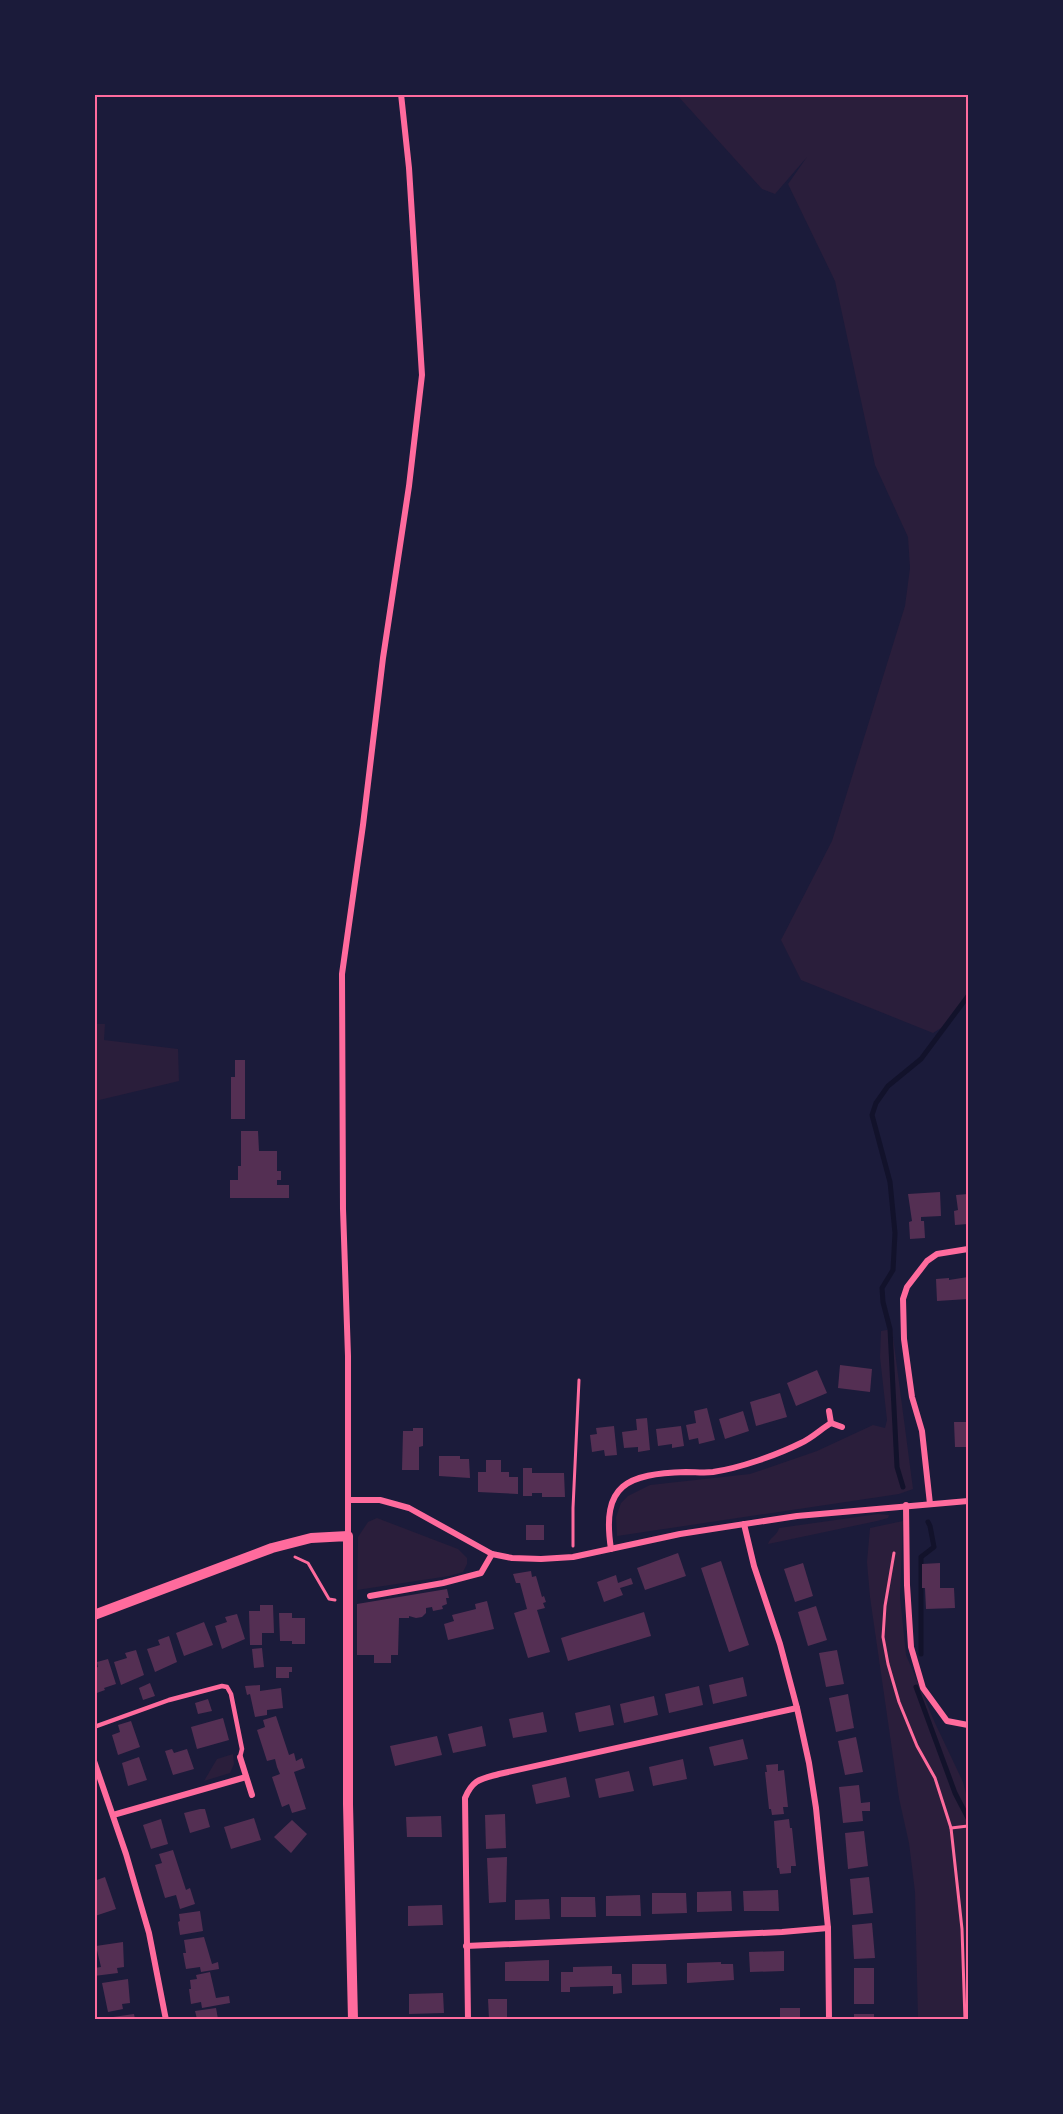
<svg xmlns="http://www.w3.org/2000/svg" width="1063" height="2114" font-family="'Nunito Sans',sans-serif">
	<style>
		.green { fill: #2a1e3b }
		.lines { fill: none; stroke-linecap: round; stroke-linejoin: round }
		.stream { stroke: #12122b; stroke-width: 5 }
		.building { fill: #542f53 }
		.path { stroke: #ff6b9d; stroke-width: 3 }
		.service { stroke: #ff6b9d; stroke-width: 4.5 }
		.minor { stroke: #ff6b9d; stroke-width: 6 }
		.tertiary { stroke: #ff6b9d; stroke-width: 10 }
		.neatline { fill: none; stroke: #ff6b9d; stroke-width: 2 }
	</style>
	<rect width="100%" height="100%" fill="#1b1b3a"/>
	<g class="green">
		<polygon points="677,95 968,95 968,995 946,1025 933,1033 801,980 781,940 832,841 905,606 910,568 908,537 875,465 835,281 788,184 807,157 775,194 762,189"/>
		<polygon points="95,1024 105,1024 104,1040 178,1049 179,1081 95,1101"/>
		<polygon points="892,1329 913,1489 899,1494 617,1536 616,1517 621,1503 628,1496 650,1485 750,1474 817,1451 873,1425 885,1428 887,1420 880,1357 881,1331"/>
		<path d="M878,1514L889,1515L888,1518L877,1521L768,1544C770,1537 777,1536 779,1528Z"/>
		<polygon points="377,1518 458,1549 467,1558 467,1564 463,1572 449,1576 357,1590 358,1537 368,1522"/>
		<polygon points="903,1521 900,1597 906,1655 935,1723 963,1782 968,1802 968,2019 918,2019 915,1892 909,1843 899,1798 870,1597 867,1562 870,1528"/>
		<polygon points="233,1754 234,1764 230,1773 204,1781 217,1759"/>
	</g>
	<g class="lines">
		<g class="stream">
			<polyline points="903,1487 897,1467 890,1329 883,1302 882,1288 893,1270 895,1233 890,1182 872,1115 876,1103 888,1086 921,1059 968,996"/>
			<polyline points="921,1654 921,1557 934,1547 930,1526 928,1522"/>
			<polyline points="916,1687 955,1793 968,1818"/>
		</g>
	</g>
	<g class="building">
		<polygon points="235,1060 245,1060 245,1119 231,1119 231,1077 235,1077"/>
		<polygon points="241,1131 258,1131 259,1151 277,1151 277,1171 281,1171 281,1180 277,1180 277,1185 289,1185 289,1198 230,1198 230,1180 238,1180 238,1166 241,1166"/>
		<polygon points="940,1192 941,1216 921,1217 921,1221 924,1221 925,1238 910,1239 909,1222 912,1221 908,1194"/>
		<polygon points="968,1194 968,1224 955,1225 954,1211 958,1210 956,1195"/>
		<polygon points="968,1277 968,1299 937,1301 936,1279 949,1278 949,1280"/>
		<polygon points="840,1365 872,1369 870,1392 838,1388"/>
		<polygon points="817,1370 827,1393 796,1406 787,1383"/>
		<polygon points="780,1393 787,1417 756,1426 750,1402"/>
		<polygon points="707,1408 715,1440 699,1444 698,1438 689,1440 686,1425 696,1423 694,1411"/>
		<polygon points="743,1411 749,1431 725,1439 719,1419"/>
		<polygon points="647,1418 650,1450 638,1452 638,1447 624,1448 622,1432 637,1430 636,1419"/>
		<polygon points="954,1422 968,1422 968,1447 955,1447"/>
		<polygon points="614,1426 617,1455 605,1456 604,1450 592,1452 590,1435 597,1434 596,1428"/>
		<polygon points="681,1426 684,1446 672,1448 672,1444 658,1446 656,1429"/>
		<polygon points="413,1428 423,1428 423,1446 419,1447 419,1470 402,1470 403,1431 413,1431"/>
		<polygon points="439,1456 460,1456 460,1459 469,1459 470,1478 439,1476"/>
		<polygon points="486,1460 501,1460 501,1472 509,1472 509,1477 518,1477 518,1494 478,1492 478,1472 486,1472"/>
		<polygon points="523,1468 532,1468 532,1473 564,1473 565,1497 542,1497 542,1493 532,1493 532,1496 523,1496"/>
		<rect x="526" y="1525" width="18" height="15"/>
		<polygon points="678,1553 686,1576 645,1590 637,1568"/>
		<polygon points="721,1561 749,1645 729,1652 701,1568"/>
		<polygon points="803,1563 813,1596 795,1602 784,1569"/>
		<polygon points="940,1563 940,1588 954,1588 955,1608 926,1609 925,1588 922,1588 922,1564"/>
		<polygon points="531,1571 532,1577 536,1576 542,1597 544,1596 546,1602 543,1603 545,1608 537,1610 550,1652 528,1658 514,1613 527,1609 520,1583 516,1583 513,1574"/>
		<polygon points="616,1575 618,1583 631,1578 633,1584 620,1588 623,1595 604,1602 597,1582"/>
		<polygon points="447,1589 449,1598 446,1598 447,1604 442,1606 443,1609 433,1611 432,1607 426,1608 426,1613 422,1617 416,1618 409,1616 409,1618 399,1618 398,1655 391,1655 391,1663 374,1663 374,1655 357,1655 357,1604"/>
		<polygon points="487,1601 494,1629 448,1640 444,1624 454,1621 452,1615 476,1609 475,1604"/>
		<polygon points="260,1605 273,1605 274,1633 262,1633 262,1645 250,1645 249,1611 260,1611"/>
		<polygon points="816,1606 827,1640 808,1646 798,1612"/>
		<polygon points="644,1612 651,1636 568,1661 561,1638"/>
		<polygon points="279,1613 292,1613 292,1618 305,1618 305,1644 292,1644 292,1641 280,1641"/>
		<polygon points="237,1614 245,1639 222,1649 215,1626 227,1622 225,1617"/>
		<polygon points="204,1622 213,1645 184,1656 176,1633"/>
		<polygon points="169,1636 177,1662 155,1672 147,1649 160,1645 158,1640"/>
		<polygon points="262,1648 264,1667 254,1668 252,1649"/>
		<polygon points="136,1650 144,1675 121,1685 114,1662 127,1658 125,1653"/>
		<polygon points="837,1650 844,1684 826,1687 819,1653"/>
		<polygon points="108,1659 116,1684 104,1688 105,1690 94,1694 94,1668 98,1667 97,1662"/>
		<polygon points="276,1667 292,1667 292,1672 289,1672 289,1678 276,1678"/>
		<polygon points="743,1677 747,1696 713,1704 709,1685"/>
		<polygon points="150,1683 155,1696 143,1700 139,1688"/>
		<polygon points="260,1685 260,1691 281,1688 283,1708 267,1710 267,1715 255,1717 250,1694 247,1695 245,1686"/>
		<polygon points="699,1686 703,1705 669,1713 665,1694"/>
		<polygon points="848,1694 854,1728 836,1732 829,1698"/>
		<polygon points="654,1696 658,1715 624,1723 620,1704"/>
		<polygon points="208,1699 212,1711 198,1714 195,1703"/>
		<polygon points="610,1705 614,1725 579,1732 575,1713"/>
		<polygon points="543,1712 547,1732 513,1738 509,1719"/>
		<polygon points="276,1716 289,1755 294,1753 296,1761 302,1758 305,1768 294,1772 306,1809 292,1813 289,1804 282,1807 272,1777 280,1774 277,1767 275,1759 267,1761 257,1730 265,1727 263,1720"/>
		<polygon points="223,1718 229,1740 197,1749 191,1727"/>
		<polygon points="131,1721 140,1747 118,1755 112,1735 120,1732 118,1725"/>
		<polygon points="482,1726 486,1746 453,1753 448,1734"/>
		<polygon points="437,1736 442,1755 395,1766 390,1746"/>
		<polygon points="856,1737 863,1772 845,1775 838,1741"/>
		<polygon points="743,1739 748,1759 714,1766 709,1747"/>
		<polygon points="172,1749 174,1753 187,1749 194,1769 173,1775 165,1751"/>
		<polygon points="139,1757 147,1780 128,1786 122,1763"/>
		<polygon points="683,1759 687,1779 653,1786 649,1767"/>
		<polygon points="778,1764 778,1771 784,1770 788,1807 783,1807 784,1814 772,1815 771,1809 769,1809 765,1772 767,1772 766,1765"/>
		<polygon points="629,1771 634,1791 599,1798 595,1779"/>
		<polygon points="566,1777 570,1797 536,1804 532,1785"/>
		<polygon points="859,1785 861,1803 870,1802 870,1811 862,1811 863,1821 843,1823 839,1787"/>
		<polygon points="200,1809 205,1809 210,1827 190,1833 184,1813"/>
		<polygon points="505,1814 506,1848 486,1849 485,1815"/>
		<polygon points="441,1816 442,1837 407,1837 406,1817"/>
		<polygon points="254,1818 261,1840 231,1849 224,1827"/>
		<polygon points="161,1819 168,1844 151,1849 143,1825"/>
		<polygon points="789,1819 790,1828 792,1828 796,1866 791,1866 791,1873 780,1874 779,1868 777,1868 774,1821"/>
		<polygon points="292,1820 307,1834 291,1853 274,1837"/>
		<polygon points="864,1831 868,1866 848,1869 845,1833"/>
		<polygon points="173,1850 186,1890 190,1888 195,1904 180,1909 176,1895 165,1898 155,1865 162,1863 159,1854"/>
		<polygon points="507,1857 506,1902 489,1903 487,1858"/>
		<polygon points="105,1877 116,1909 95,1916 94,1881"/>
		<polygon points="869,1877 873,1913 853,1915 850,1879"/>
		<polygon points="778,1890 779,1911 744,1911 743,1891"/>
		<polygon points="731,1891 732,1911 697,1912 697,1892"/>
		<polygon points="652,1893 686,1893 687,1913 652,1914"/>
		<polygon points="640,1895 641,1916 606,1916 606,1896"/>
		<polygon points="561,1897 595,1897 596,1917 561,1917"/>
		<polygon points="549,1899 550,1919 515,1920 515,1900"/>
		<polygon points="442,1905 443,1925 408,1926 408,1906"/>
		<polygon points="200,1911 203,1931 180,1935 178,1922 180,1921 179,1914"/>
		<polygon points="872,1923 875,1958 854,1959 852,1925"/>
		<polygon points="204,1937 212,1964 218,1962 219,1969 201,1972 200,1967 186,1969 183,1953 186,1953 184,1940"/>
		<polygon points="123,1942 124,1967 117,1968 118,1973 94,1976 94,1968 101,1967 96,1946"/>
		<polygon points="784,1951 784,1971 750,1972 749,1952"/>
		<polygon points="549,1960 549,1981 505,1981 505,1962"/>
		<polygon points="721,1962 721,1964 733,1964 734,1980 687,1983 687,1963"/>
		<polygon points="632,1964 666,1964 667,1984 632,1985"/>
		<polygon points="612,1966 612,1974 621,1974 622,1993 613,1994 613,1986 570,1987 570,1992 561,1992 561,1972 573,1972 573,1967"/>
		<rect x="854" y="1968" width="20" height="36"/>
		<polygon points="210,1972 216,1998 229,1996 230,2003 202,2008 201,2002 191,2004 189,1989 191,1989 190,1980 197,1979 196,1975"/>
		<polygon points="128,1979 130,2003 122,2004 123,2009 108,2012 102,1983"/>
		<polygon points="443,1993 444,2013 409,2014 409,1994"/>
		<polygon points="488,1999 507,1999 507,2019 489,2019"/>
		<polygon points="216,2008 218,2019 197,2019 195,2011"/>
		<rect x="780" y="2008" width="20" height="11"/>
		<polygon points="134,2014 135,2019 106,2019 106,2018"/>
		<rect x="854" y="2014" width="20" height="5"/>
	</g>
	<g class="lines">
		<g class="path">
			<polyline points="573,1546 573,1508 579,1380"/>
			<polyline points="894,1553 885,1606 883,1637 888,1664 899,1702 917,1746 935,1778 951,1828 962,1929 965,2020"/>
			<polyline points="295,1557 308,1563 329,1599 335,1600"/>
			<polyline points="951,1828 968,1826"/>
		</g>
		<polyline class="service" points="94,1727 169,1700 222,1686 227,1687 231,1694 242,1749 240,1757"/>
		<g class="minor">
			<polyline points="829,1411 831,1423"/>
			<polyline points="348,1500 380,1500 409,1508 492,1554 512,1558 541,1559 573,1557 680,1534 797,1516 968,1501"/>
			<polyline points="930,1504 922,1431 912,1397 904,1339 903,1299 907,1287 927,1261 937,1254 968,1249"/>
			<polyline points="906,1505 907,1585 911,1647 923,1688 947,1721 968,1725"/>
			<polyline points="744,1524 754,1566 780,1644 797,1708 809,1763 816,1808 828,1928 829,2020"/>
			<polyline points="348,1536 348,1356 343,1209 342,974 363,825 383,658 409,486 422,375 409,168 401,94"/>
			<path d="M611,1549C601,1484 627,1474 686,1472C695,1472 705,1473 713,1472C740,1468 777,1455 801,1443C812,1438 821,1429 831,1423L842,1427"/>
			<polyline points="370,1596 443,1583 481,1573 492,1554"/>
			<polyline points="240,1757 252,1795"/>
			<polyline points="94,1761 126,1854 149,1933 166,2020"/>
			<polyline points="113,1815 246,1777"/>
			<polyline points="466,1946 782,1932 828,1928"/>
			<path d="M468,2020L465,1798C473,1779 481,1779 499,1774L797,1708"/>
		</g>
		<polyline class="tertiary" points="94,1615 272,1548 311,1538 348,1536 348,1804 353,2020"/>
	</g>
	<rect width="1063" height="2114" fill="none" stroke="#1b1b3a" stroke-width="192"/>
	<rect x="96" y="96" width="871" height="1922" class="neatline"/>
</svg>
